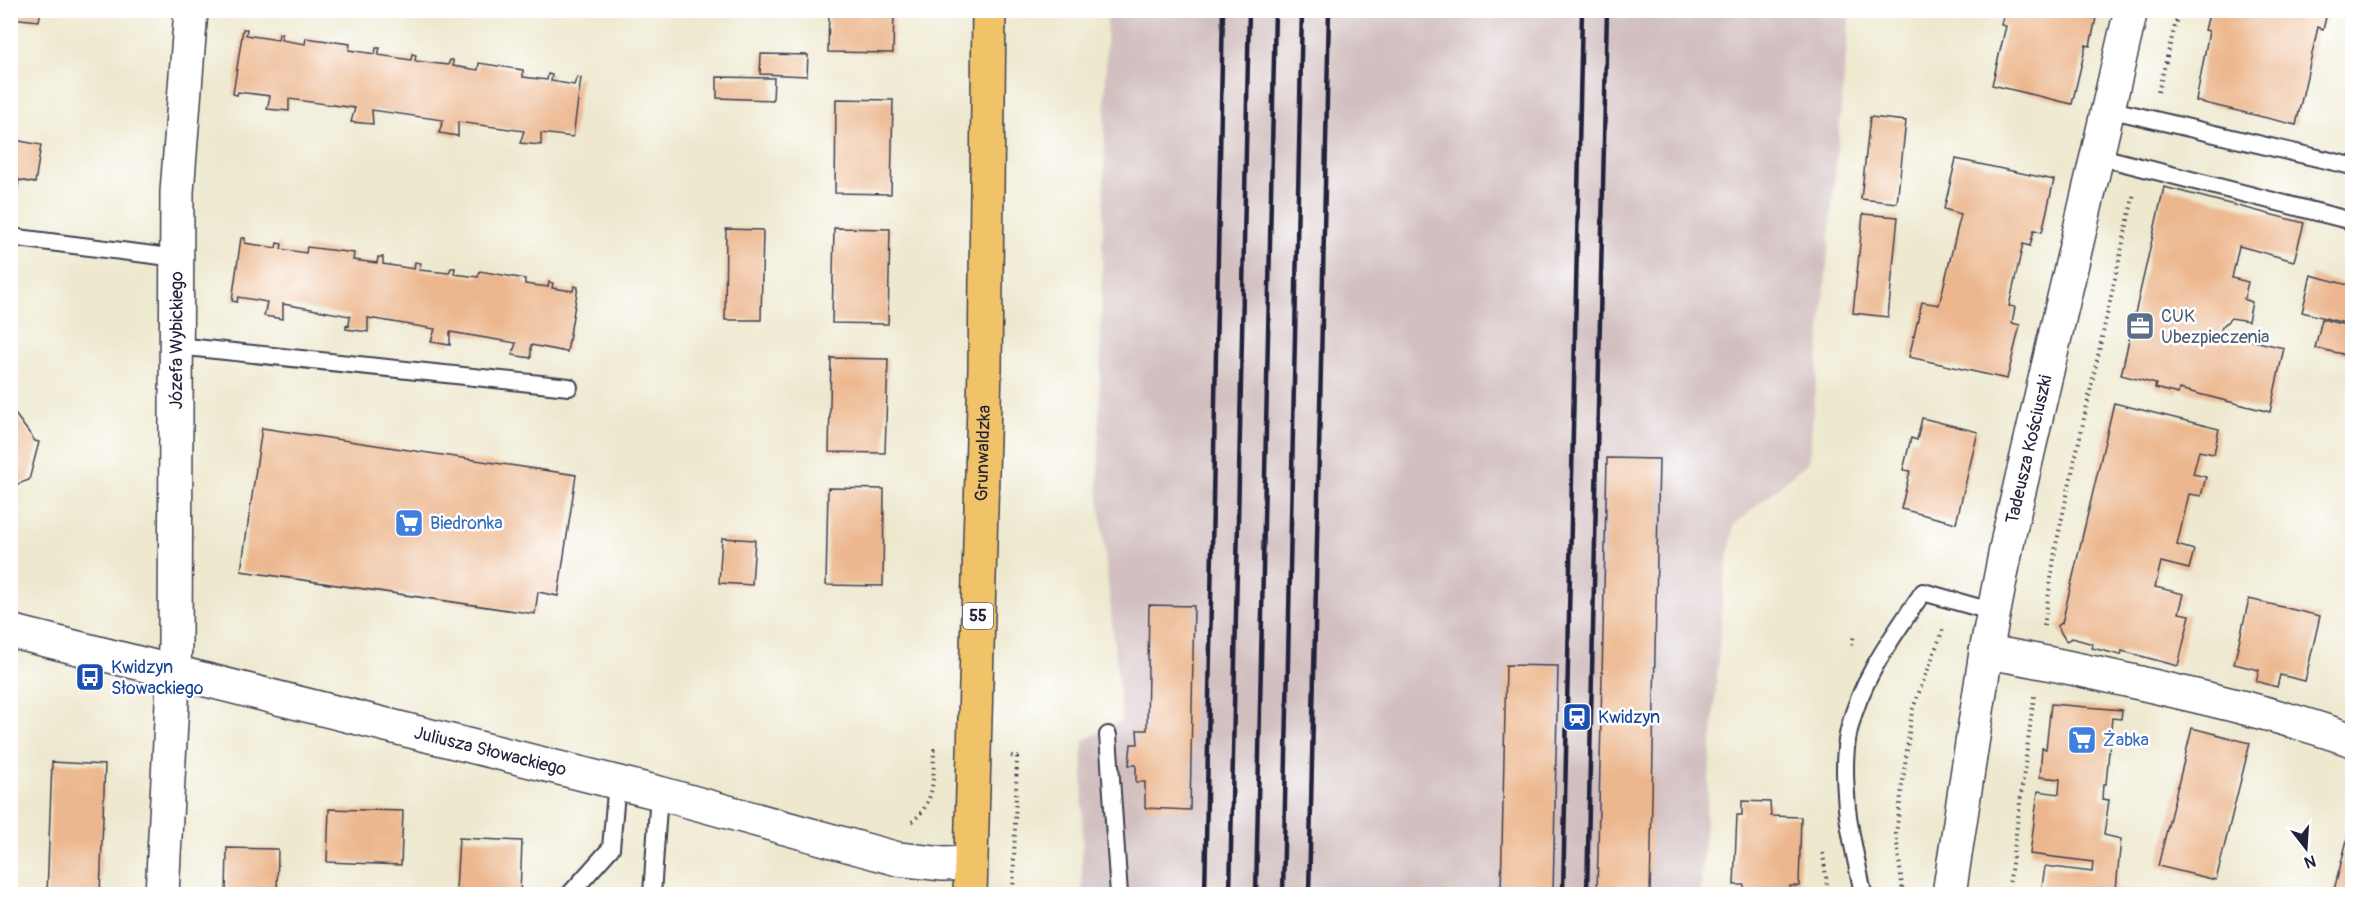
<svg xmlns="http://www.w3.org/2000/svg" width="2363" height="905" font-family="Pangolin,sans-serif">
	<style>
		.industrial { fill: #d2bfc0 }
		.building { fill: #ecb78e }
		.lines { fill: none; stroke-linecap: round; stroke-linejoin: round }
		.service-casing { stroke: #404051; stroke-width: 20 }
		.minor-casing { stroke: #404051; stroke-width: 36 }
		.primary-casing { stroke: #404051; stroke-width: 36 }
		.path { stroke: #404051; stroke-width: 4; stroke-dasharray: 1.5 4.5; stroke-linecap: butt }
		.service { stroke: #fff; stroke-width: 16 }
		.minor { stroke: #fff; stroke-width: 33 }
		.primary { stroke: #f1c369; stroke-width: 33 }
		.rail { stroke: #22223b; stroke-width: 4.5 }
		.labels { text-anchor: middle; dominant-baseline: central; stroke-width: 5; stroke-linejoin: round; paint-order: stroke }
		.shield { fill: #fff; stroke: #646476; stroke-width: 1.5 }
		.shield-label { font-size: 16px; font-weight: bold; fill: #22223b }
		.service-label { font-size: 18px; fill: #4e5e75; stroke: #fff; text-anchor: start }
		.street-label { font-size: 18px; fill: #22223b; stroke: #fff }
		.shop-label { font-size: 18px; fill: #366cbe; stroke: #fff; text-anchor: start }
		.transit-label { font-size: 18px; fill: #164399; stroke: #fff; text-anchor: start }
	</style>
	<rect width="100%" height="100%" fill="#fff"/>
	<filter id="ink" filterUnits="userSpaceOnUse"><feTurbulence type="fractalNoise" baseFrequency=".0167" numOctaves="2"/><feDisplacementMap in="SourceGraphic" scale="12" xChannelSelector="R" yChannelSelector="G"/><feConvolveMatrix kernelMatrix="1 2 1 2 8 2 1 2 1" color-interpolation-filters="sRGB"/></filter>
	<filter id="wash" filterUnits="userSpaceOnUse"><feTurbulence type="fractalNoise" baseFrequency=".008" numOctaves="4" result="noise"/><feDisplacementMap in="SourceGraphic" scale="24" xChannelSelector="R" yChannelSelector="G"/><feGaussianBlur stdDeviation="1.35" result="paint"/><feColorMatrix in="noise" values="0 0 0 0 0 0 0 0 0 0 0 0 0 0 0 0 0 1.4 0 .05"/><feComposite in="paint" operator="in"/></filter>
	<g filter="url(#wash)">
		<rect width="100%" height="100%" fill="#ede8ce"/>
		<polygon class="industrial" points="1107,11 1850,11 1809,461 1734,525 1724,584 1700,894 1082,894 1083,741 1122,720 1098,485"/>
		<g id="blocks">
			<g class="building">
				<polygon points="10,10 41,10 39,21 10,18"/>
				<polygon points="829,10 894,10 893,53 828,52"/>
				<polygon points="2005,10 2093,10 2092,18 2096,18 2090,46 2086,45 2072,104 1992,85 2006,26 2001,25"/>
				<polygon points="2210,10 2328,10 2323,29 2318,27 2296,125 2196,101 2209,31 2205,30"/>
				<polygon points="243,29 247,29 246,35 278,40 279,34 282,34 281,40 305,44 306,38 350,44 349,50 375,54 376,48 380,48 378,55 411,60 412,54 416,55 415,61 448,65 450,60 453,60 453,66 478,70 479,63 523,70 523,77 547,80 548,74 552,75 551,81 574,85 577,77 581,78 573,137 541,133 541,145 520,143 524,131 458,122 458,136 439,133 443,120 372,110 373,124 351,122 355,108 289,99 289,111 267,109 270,96 238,92 237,95 233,94"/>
				<polygon points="761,54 808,55 807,76 760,74"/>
				<polygon points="717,77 774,78 773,100 717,98"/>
				<polygon points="836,99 893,100 891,194 835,193"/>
				<polygon points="1870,117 1906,121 1897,203 1861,199"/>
				<polygon points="10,139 41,145 35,183 19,180 16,197 10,196"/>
				<polygon points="1956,159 2054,180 2042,232 2034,230 2030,246 2023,244 2009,306 2015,307 2012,323 2020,325 2007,379 1909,357 1922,302 1939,305 1961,214 1944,209"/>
				<polygon points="2164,187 2304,223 2294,261 2239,246 2232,278 2248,282 2244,299 2252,302 2248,321 2231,318 2222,327 2219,338 2237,337 2284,348 2270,412 2179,389 2178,394 2155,388 2156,384 2121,375"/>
				<polygon points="1863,214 1898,217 1888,317 1853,313"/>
				<polygon points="834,228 890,229 888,324 832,323"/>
				<polygon points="726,229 763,230 761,320 725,320"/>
				<polygon points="241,238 245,238 245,243 276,248 277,243 282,244 281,249 306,253 307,247 354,253 353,260 377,263 378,257 383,257 383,264 414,269 415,262 421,263 419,270 449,273 451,268 455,268 454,274 478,277 480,271 525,279 525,284 548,287 549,282 553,283 552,288 573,291 574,286 578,287 567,352 531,345 531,358 512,355 516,343 450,332 450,345 431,342 435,329 368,318 368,332 346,329 346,325 349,326 350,316 283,304 283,319 264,316 267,302 238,297 237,302 232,301"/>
				<polygon points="2311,275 2352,286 2352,325 2302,312"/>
				<polygon points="2322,319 2352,327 2352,356 2315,348"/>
				<polygon points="831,358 888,359 885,453 829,452"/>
				<polygon points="2114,403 2219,429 2214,454 2199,451 2193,474 2206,477 2201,496 2189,494 2177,545 2194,550 2189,569 2161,562 2155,587 2184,594 2179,613 2190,615 2178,666 2122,651 2121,655 2092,648 2093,644 2072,638 2066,641 2057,626 2062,623"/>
				<polygon points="10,407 35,441 39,442 29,480 10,487"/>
				<polygon points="1922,418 1978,432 1956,523 1901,509 1910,471 1903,470 1911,438 1917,440"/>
				<polygon points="262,428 576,475 558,596 538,592 535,614 241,571"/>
				<polygon points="1607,458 1659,459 1650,894 1597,894"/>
				<polygon points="828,488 884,489 883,586 826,585"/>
				<polygon points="722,538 755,540 752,585 719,583"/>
				<polygon points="2249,599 2320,616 2305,681 2280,675 2277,687 2256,681 2259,670 2234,664"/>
				<polygon points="1149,605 1194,606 1190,810 1145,808 1145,782 1136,782 1136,765 1129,765 1131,744 1138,744 1137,730 1147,730"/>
				<polygon points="1506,665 1558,666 1553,894 1501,894"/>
				<polygon points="2051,704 2122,710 2121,719 2112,718 2106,784 2103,784 2102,799 2109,800 2104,835 2121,839 2116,889 2130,891 2130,894 2041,894 2045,866 2092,872 2093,862 2030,854 2038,791 2059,794 2060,779 2040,777 2042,748 2046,749"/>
				<polygon points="2192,728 2250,743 2216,880 2158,866"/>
				<polygon points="52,762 105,765 100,894 47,894"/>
				<polygon points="1742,801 1770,802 1771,816 1801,817 1799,886 1790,886 1790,894 1744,894 1744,885 1734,885 1737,815 1742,815"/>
				<polygon points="329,809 403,811 401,865 327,862"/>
				<polygon points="2352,821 2352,894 2333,894"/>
				<polygon points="459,838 522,841 520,894 456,890"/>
				<polygon points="227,848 278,849 277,894 226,894"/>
			</g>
		</g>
	</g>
	<g filter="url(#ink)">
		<use href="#blocks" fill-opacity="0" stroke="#404051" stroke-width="1.5"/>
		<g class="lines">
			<g class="service-casing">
				<g id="service">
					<polyline points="2108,109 2352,166"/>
					<polyline points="2097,156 2352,221"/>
					<polyline points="10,237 177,258"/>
					<polyline points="177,346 569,387"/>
					<polyline points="1108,735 1119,894"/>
					<polyline points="570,894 611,848 617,782"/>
					<polyline points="652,894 659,793"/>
					<path d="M1863,894C1858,866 1850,837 1847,808C1845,783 1843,755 1849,730C1861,678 1894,635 1923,592L1994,612"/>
				</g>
			</g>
			<g class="minor-casing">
				<g id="minor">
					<path id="s1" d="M10,631L659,793L898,859L943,864L970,863"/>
					<path d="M1986,652C2039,660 2091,672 2144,684C2214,700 2284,716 2352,740"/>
					<path id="s2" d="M162,894L175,645L177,192L191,10"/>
					<path id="s3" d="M1949,894L1986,652L2009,534L2131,10"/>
				</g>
			</g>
			<g class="primary-casing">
				<g id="primary">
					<path id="s4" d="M970,894L985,368L989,10"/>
				</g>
			</g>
			<g class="path">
				<polyline points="2158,92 2179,10"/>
				<polyline points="2044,626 2056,545 2134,193"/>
				<polyline points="1852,645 1854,634"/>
				<polyline points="1011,756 1017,757 1013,894"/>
				<path d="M912,822C936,801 933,780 934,750H938"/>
				<polyline points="1823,853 1828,894"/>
				<polyline points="1903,894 1896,834 1912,711 1944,627"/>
				<polyline points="2008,894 2034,696"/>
			</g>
			<use href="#service" class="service"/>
			<use href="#minor" class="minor"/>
			<use href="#primary" class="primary"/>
			<g class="rail">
				<polyline points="1205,894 1223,10"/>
				<polyline points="1230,894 1249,10"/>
				<polyline points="1256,894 1275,10"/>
				<polyline points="1283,894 1302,10"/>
				<polyline points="1309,894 1329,10"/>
				<polyline points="1563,894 1582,10"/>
				<polyline points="1587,894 1607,10"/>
			</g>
		</g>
	</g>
	<defs>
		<g id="office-square" transform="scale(1.5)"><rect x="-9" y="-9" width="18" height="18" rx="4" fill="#5c6f8a" stroke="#fff"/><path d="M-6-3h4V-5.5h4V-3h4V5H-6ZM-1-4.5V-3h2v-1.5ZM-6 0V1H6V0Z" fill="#fff"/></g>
		<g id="supermarket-square" transform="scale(1.5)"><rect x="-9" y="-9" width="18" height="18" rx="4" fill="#3f7fe0" stroke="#fff"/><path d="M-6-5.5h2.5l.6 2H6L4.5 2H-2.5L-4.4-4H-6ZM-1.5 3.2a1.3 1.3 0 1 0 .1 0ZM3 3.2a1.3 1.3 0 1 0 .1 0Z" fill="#fff"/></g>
		<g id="bus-square" transform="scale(1.5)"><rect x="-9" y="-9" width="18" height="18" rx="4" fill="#1a4fb4" stroke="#fff"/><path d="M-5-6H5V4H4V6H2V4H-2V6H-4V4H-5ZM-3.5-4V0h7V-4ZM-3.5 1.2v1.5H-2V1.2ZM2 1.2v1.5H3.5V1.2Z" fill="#fff"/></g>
		<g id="station-square" transform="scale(1.5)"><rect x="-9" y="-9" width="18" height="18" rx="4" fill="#1a4fb4" stroke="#fff"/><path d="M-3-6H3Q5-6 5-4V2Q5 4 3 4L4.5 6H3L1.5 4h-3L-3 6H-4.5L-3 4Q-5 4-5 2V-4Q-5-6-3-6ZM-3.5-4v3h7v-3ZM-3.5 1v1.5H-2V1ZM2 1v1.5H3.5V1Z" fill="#fff"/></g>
	</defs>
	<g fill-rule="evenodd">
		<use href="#office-square" x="2140" y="326"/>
		<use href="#supermarket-square" x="409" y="523"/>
		<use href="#bus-square" x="90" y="677"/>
		<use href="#station-square" x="1577" y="717"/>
		<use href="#supermarket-square" x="2082" y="740"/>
	</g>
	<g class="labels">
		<rect class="shield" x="963" y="603" width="30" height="26" rx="4.5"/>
		<g class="shield-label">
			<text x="978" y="616">55</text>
		</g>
		<g class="service-label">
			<text x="2161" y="316">CUK<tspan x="2161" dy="21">Ubezpieczenia</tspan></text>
		</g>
		<g class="street-label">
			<text stroke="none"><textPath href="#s2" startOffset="554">Józefa Wybickiego</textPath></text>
			<text stroke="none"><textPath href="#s3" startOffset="452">Tadeusza Kościuszki</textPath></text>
			<text stroke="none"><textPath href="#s4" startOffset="441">Grunwaldzka</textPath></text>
			<text stroke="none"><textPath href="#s1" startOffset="495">Juliusza Słowackiego</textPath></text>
		</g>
		<g class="shop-label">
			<text x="430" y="523">Biedronka</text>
			<text x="2103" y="740">Żabka</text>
		</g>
		<g class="transit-label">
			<text x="111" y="667">Kwidzyn<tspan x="111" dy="21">Słowackiego</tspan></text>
			<text x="1598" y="717">Kwidzyn</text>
		</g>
	</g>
	<rect width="2363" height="905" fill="none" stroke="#fff" stroke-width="36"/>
	<g transform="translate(2306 848) rotate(163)" stroke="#ffffff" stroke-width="4.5" paint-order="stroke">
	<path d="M0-4.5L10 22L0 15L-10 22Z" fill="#22223b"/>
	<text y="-9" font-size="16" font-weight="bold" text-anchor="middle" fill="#22223b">N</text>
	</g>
</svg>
